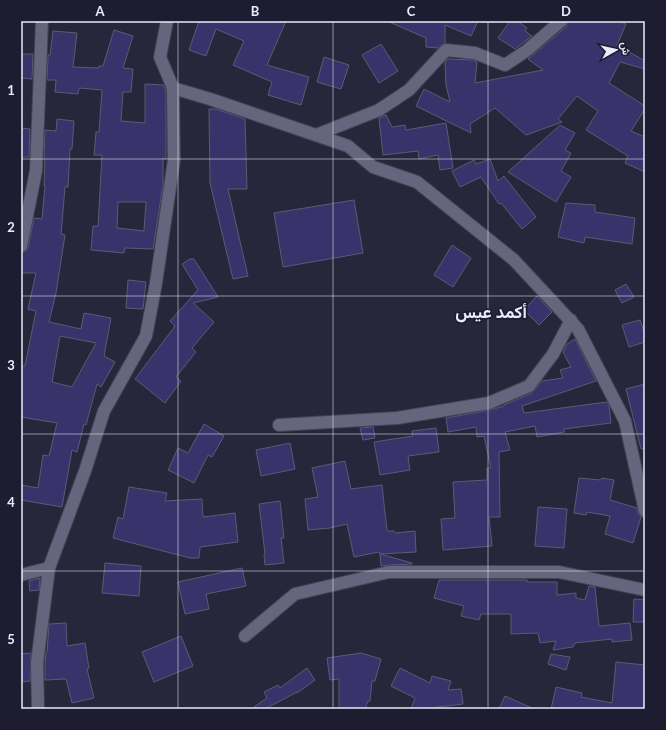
<svg xmlns="http://www.w3.org/2000/svg" width="666" height="730" font-family="Lato,Vazirmatn,sans-serif">
	<style>
		.building { fill: #38336b; stroke: #5b5b73; fill-rule: evenodd }
		.lines { fill: none; stroke-linecap: round; stroke-linejoin: round }
		.minor-casing { stroke: #445; stroke-width: 14 }
		.minor { stroke: #65657d; stroke-width: 12 }
		.grid { fill: none; stroke: #eaebf9; stroke-width: 1; stroke-opacity: 0.55 }
		.labels { text-anchor: middle; dominant-baseline: central; stroke-width: 3.5; stroke-linejoin: round; paint-order: stroke }
		.district-label { font-size: 17px; font-weight: bold; fill: #eaebf9; stroke: #1d1c30 }
		.neatline { fill: none; stroke: #eaebf9; stroke-width: 1.5 }
		.grid-label { font-size: 13px; text-anchor: middle; font-weight: bold; fill: #eaebf9 }
	</style>
	<rect width="100%" height="100%" fill="#27263b"/>
	<g class="building">
		<polygon points="199,21 286,21 267,65 309,77 301,105 268,95 272,82 233,65 244,41 216,29 206,56 189,50"/>
		<polygon points="387,21 478,21 471,36 445,25 445,43 438,48 426,47 426,38"/>
		<polygon points="510,21 517,21 527,28 525,31 532,36 515,49 498,38"/>
		<polygon points="568,21 618,21 626,24 617,45 645,61 645,69 620,62 609,83 645,106 645,109 631,131 645,137 645,172 625,163 628,156 586,130 598,111 577,96 558,119 562,122 526,135 495,108 470,124 471,133 416,106 424,89 450,102 446,85 445,62 448,59 473,60 477,62 475,83 543,70 528,59 566,27"/>
		<path d="M114,30L133,36L123,68L133,69L131,92H123L121,121L145,123V84L163,85L166,90V159L163,158V185L153,249L125,248L124,253L91,250L93,226H98L102,155H94L96,132H99L102,90L79,88L78,94L55,92L56,80H47L48,55H50L53,31L77,33L73,67L99,68V66H103ZM118,202H146L144,231L117,228Z"/>
		<polygon points="381,44 398,71 379,83 362,55"/>
		<polygon points="21,54 33,54 32,79 21,78"/>
		<polygon points="324,57 349,65 341,89 317,82"/>
		<polygon points="209,109 216,109 245,119 247,189 228,189 248,276 233,279 210,183"/>
		<polygon points="386,115 392,127 405,125 406,130 446,123 453,168 440,170 438,155 419,159 418,151 383,155 379,118"/>
		<path d="M57,119L74,121L72,149H70L68,187H65L61,234L65,235L56,293L49,322L81,329L84,313L111,318L104,356L115,362L101,387L97,384L86,425L84,424L77,452L72,450L62,507L21,500V485L38,488L43,455L49,456L57,423L21,417V373L22,366H25L36,311L28,309L36,273H21V253L26,251L28,248L34,218L42,219L45,186H44L45,159H44L45,130L56,131ZM60,336L96,343L72,387L52,382Z"/>
		<polygon points="560,125 575,133 565,150 571,153 561,171 571,177 556,202 508,172"/>
		<polygon points="21,128 30,129 29,157 21,157"/>
		<polygon points="490,159 498,181 504,176 536,217 522,229 501,203 499,204 481,177 460,187 452,171 474,160 476,164"/>
		<polygon points="354,200 363,253 283,267 274,213"/>
		<polygon points="566,203 595,205 595,212 635,218 632,244 585,237 584,243 558,237"/>
		<polygon points="452,245 471,258 453,287 434,275"/>
		<polygon points="190,259 194,259 218,297 193,303 214,322 192,348 196,352 176,377 181,381 165,403 135,379 175,326 170,321 198,290 182,264"/>
		<polygon points="128,280 146,282 143,309 126,308"/>
		<polygon points="626,284 634,297 622,303 615,290"/>
		<polygon points="537,296 552,312 539,325 524,310"/>
		<polygon points="640,320 645,335 645,342 629,347 622,325"/>
		<polygon points="575,339 596,381 522,406 524,413 607,402 609,405 611,423 564,429 564,432 537,437 535,426 505,432 510,450 499,452 500,517 489,517 492,546 443,550 441,519 455,518 453,482 487,480 487,468 491,468 484,436 477,437 476,427 448,432 446,418 490,410 504,406 504,405 532,393 542,381 563,378 560,370 571,367 563,352 567,344"/>
		<polygon points="645,384 645,448 641,449 626,389"/>
		<polygon points="204,424 224,436 212,457 208,455 194,483 168,470 178,448 188,453"/>
		<polygon points="373,427 375,438 363,440 360,428"/>
		<polygon points="436,428 439,452 408,456 410,470 380,475 374,442 413,436 412,431"/>
		<polygon points="290,443 295,469 261,476 256,450"/>
		<polygon points="345,461 351,489 382,485 387,531 394,531 395,533 415,531 416,552 380,554 379,552 354,557 347,524 330,528 308,530 305,499 318,497 312,468"/>
		<polygon points="579,478 601,480 602,478 614,480 610,500 637,508 638,513 641,517 633,543 605,534 610,516 587,512 586,515 574,513"/>
		<polygon points="129,487 167,493 165,501 202,499 203,517 235,513 238,542 200,547 199,558 190,558 113,538 118,517 123,519"/>
		<polygon points="280,501 284,538 281,538 284,563 265,565 264,554 265,554 259,504"/>
		<polygon points="538,507 567,509 564,548 535,546"/>
		<polygon points="380,554 412,563 412,564 389,565 381,566"/>
		<polygon points="105,563 141,566 139,596 102,593"/>
		<polygon points="242,568 246,586 206,594 209,609 185,614 178,582"/>
		<polygon points="40,578 39,590 30,591 29,581"/>
		<polygon points="439,580 527,580 527,582 557,582 557,595 576,593 576,598 585,600 589,586 595,587 599,626 630,623 632,640 612,642 612,639 575,643 573,647 553,650 556,641 540,643 538,633 511,634 511,614 481,614 479,620 461,616 464,606 434,598"/>
		<polygon points="634,599 645,600 645,622 633,622"/>
		<polygon points="66,623 67,646 85,643 89,668 87,669 94,698 72,703 66,679 45,680 45,663 46,652 47,652 49,624"/>
		<polygon points="181,636 193,666 154,682 142,652"/>
		<polygon points="31,653 30,681 21,682 21,654"/>
		<polygon points="361,653 381,659 375,681 372,681 370,701 368,701 365,709 339,709 339,679 330,680 327,658"/>
		<polygon points="551,654 570,657 566,670 548,664"/>
		<polygon points="616,662 645,665 645,709 551,709 556,687 582,693 581,697 612,703"/>
		<polygon points="307,668 315,680 297,693 297,692 265,709 255,709 254,707 267,698 264,692 278,685 280,688"/>
		<polygon points="400,668 430,683 432,676 451,681 448,690 461,689 463,704 423,709 411,709 415,698 391,686"/>
		<polygon points="505,696 534,709 499,709"/>
	</g>
	<g class="lines">
		<g class="minor-casing">
			<g id="minor">
				<polyline points="173,88 210,99 348,146 373,167 417,182 514,260 578,329 625,421 645,511"/>
				<polyline points="316,135 379,110 409,90 446,50 475,53 505,65 526,51 561,21"/>
				<polyline points="21,246 36,171 42,21"/>
				<polyline points="279,425 397,418 489,403 529,386 553,354 571,320"/>
				<polyline points="21,575 49,568"/>
				<polyline points="245,636 295,594 389,572 559,572 645,590"/>
				<polyline points="38,709 37,663 49,568 85,471 104,411 146,336 156,283 174,160 173,88 160,57 167,21"/>
			</g>
		</g>
		<use href="#minor" class="minor"/>
	</g>
	<path class="grid" d="M178,21V709M333,21V709M488,21V709M21,159H645M21,296H645M21,434H645M21,571H645"/>
	<g class="labels">
		<g class="district-label">
			<text x="491" y="311">أكمد عيس</text>
		</g>
	</g>
	<rect width="666" height="730" fill="none" stroke="#1d1c30" stroke-width="44"/>
	<g transform="translate(616 50) rotate(82)" stroke="#1d1c30" stroke-width="3" paint-order="stroke">
	<path d="M0-3L7 15L0 10L-7 15Z" fill="#eaebf9"/>
	<text y="-6" font-size="11" font-weight="bold" text-anchor="middle" fill="#eaebf9">ش</text>
	</g>
	<rect x="22" y="22" width="622" height="686" class="neatline"/>
	<g class="grid-label">
		<text x="100" y="16">A</text>
		<text x="255" y="16">B</text>
		<text x="411" y="16">C</text>
		<text x="566" y="16">D</text>
		<text x="11" y="95">1</text>
		<text x="11" y="232">2</text>
		<text x="11" y="370">3</text>
		<text x="11" y="507">4</text>
		<text x="11" y="644">5</text>
	</g>
</svg>
